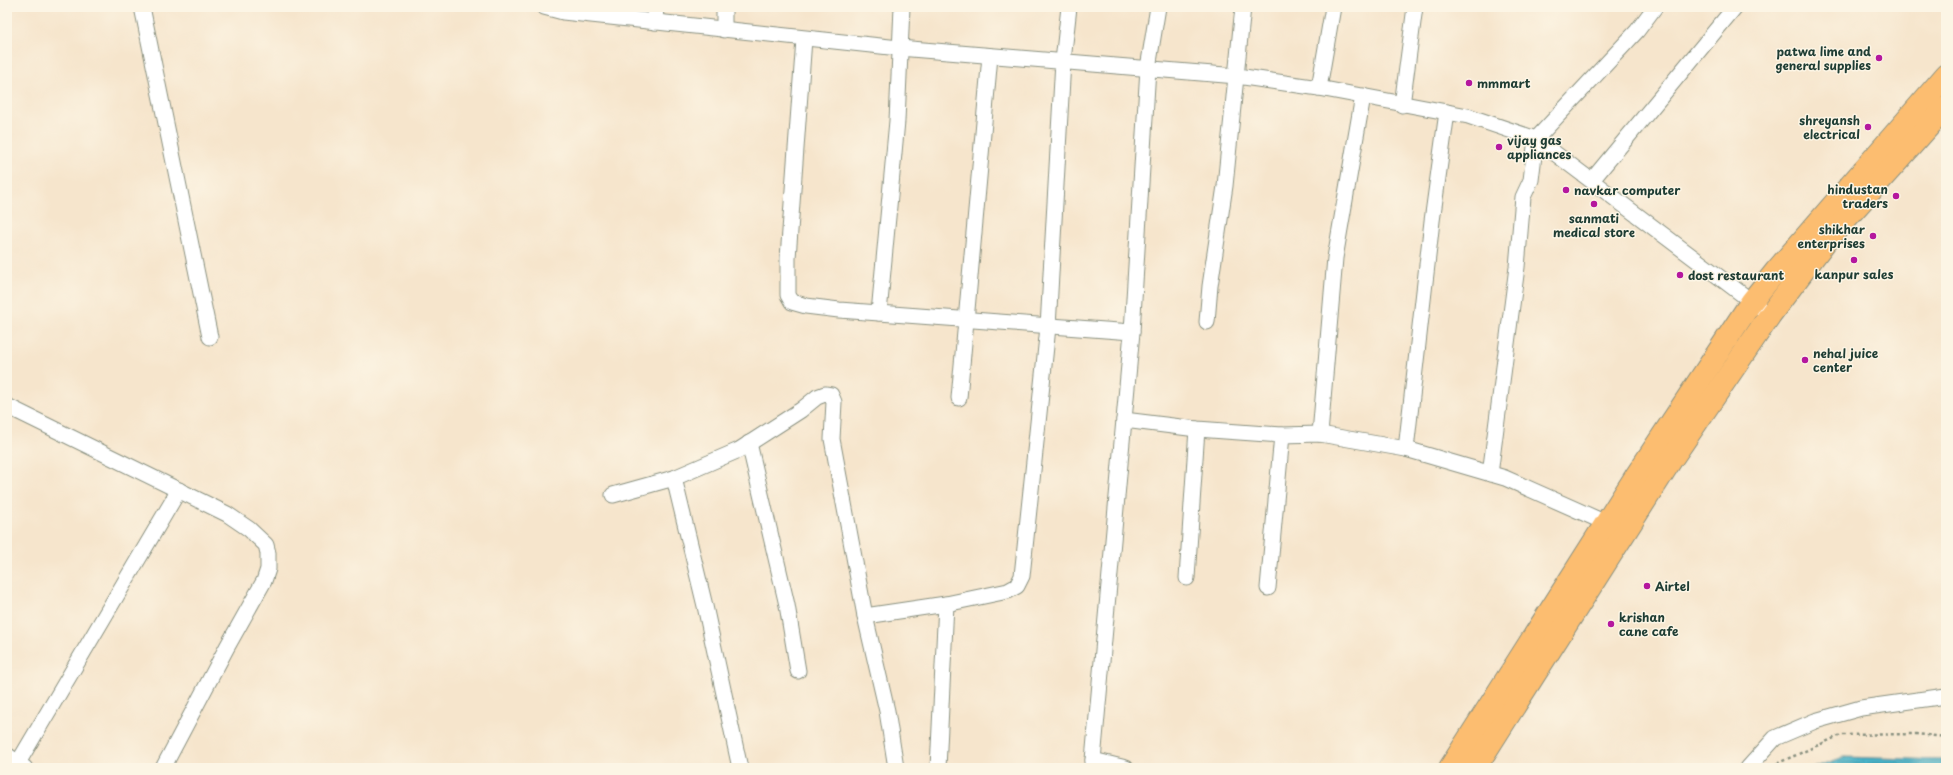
<svg xmlns="http://www.w3.org/2000/svg" width="1953" height="775" font-family="'Playpen Sans',sans-serif">
	<style>
		.water { fill: url(#water-rules); stroke: #34787e }
		.lines { fill: none; stroke-linecap: round; stroke-linejoin: round }
		.street-casing { stroke: #8a9180; stroke-width: 17 }
		.primary-casing { stroke: #8a9180; stroke-width: 24 }
		.path { stroke: #8a9180; stroke-width: 2.5; stroke-dasharray: 3 3; stroke-linecap: butt }
		.street { stroke: #fff; stroke-width: 15 }
		.primary { stroke: #fcbd6f; stroke-width: 22 }
		.poi-dot { fill: #b5179e; stroke: #fcf5e5; stroke-width: 1.5 }
		.labels { text-anchor: middle; dominant-baseline: central; stroke-width: 3; stroke-linejoin: round; paint-order: stroke }
		.poi-label { font-size: 12px; font-weight: bold; fill: #1f3d34; stroke: #fcf5e5; text-anchor: start }
	</style>
	<defs>
		<pattern id="water-rules" width="6" height="5" patternUnits="userSpaceOnUse"><rect width="6" height="5" fill="#4ab2c8"/><path d="M0 2.5h6" fill="none" stroke="#3d92a3"/></pattern>
	</defs>
	<rect width="100%" height="100%" fill="#fcf5e5"/>
	<filter id="ink" filterUnits="userSpaceOnUse"><feTurbulence type="fractalNoise" baseFrequency=".025" numOctaves="2"/><feDisplacementMap in="SourceGraphic" scale="8" xChannelSelector="R" yChannelSelector="G"/><feConvolveMatrix kernelMatrix="1 2 1 2 8 2 1 2 1" color-interpolation-filters="sRGB"/></filter>
	<filter id="wash" filterUnits="userSpaceOnUse"><feTurbulence type="fractalNoise" baseFrequency=".012" numOctaves="4" result="noise"/><feDisplacementMap in="SourceGraphic" scale="16" xChannelSelector="R" yChannelSelector="G"/><feGaussianBlur stdDeviation="0.9" result="paint"/><feColorMatrix in="noise" values="0 0 0 0 0 0 0 0 0 0 0 0 0 0 0 0 0 1.4 0 .05"/><feComposite in="paint" operator="in"/></filter>
	<g filter="url(#wash)">
		<rect width="100%" height="100%" fill="#f6e5cc"/>
		<polygon class="water" points="1844,757 1946,760 1946,768 1813,768"/>
	</g>
	<g filter="url(#ink)">
		<g class="lines">
			<g class="street-casing">
				<g id="street">
					<polyline points="142,7 210,337"/>
					<polyline points="544,7 563,12 899,48 1237,76 1319,88 1468,116 1536,139 1759,307"/>
					<polyline points="655,22 656,7"/>
					<polyline points="724,30 724,7"/>
					<polyline points="804,39 788,258 788,295 792,302 806,306 839,310 1132,332"/>
					<polyline points="1319,88 1333,7"/>
					<polyline points="1402,105 1415,7"/>
					<polyline points="1592,180 1735,7"/>
					<polyline points="879,313 897,121 902,7"/>
					<polyline points="1207,322 1210,286 1225,186 1243,7"/>
					<polyline points="959,398 990,56"/>
					<polyline points="7,406 227,514 249,529 266,545 268,553 268,569 264,581 227,647 163,768"/>
					<polyline points="1124,420 1197,429 1282,435 1320,434 1406,449 1505,478 1606,523"/>
					<polyline points="1320,434 1335,258 1363,96"/>
					<polyline points="749,443 787,605 798,671"/>
					<polyline points="1406,449 1432,221 1447,112"/>
					<polyline points="1490,474 1517,267 1523,197 1531,180 1536,139 1637,31 1655,7"/>
					<polyline points="674,478 705,606 740,768"/>
					<polyline points="613,495 674,478 739,450 801,410 817,397 825,394 831,395 834,402 832,439 865,616 887,711 896,768"/>
					<polyline points="1187,578 1197,429"/>
					<polyline points="1268,588 1282,435"/>
					<polyline points="865,616 946,604 1008,591 1017,586 1022,576 1048,327 1063,61 1069,7"/>
					<polyline points="7,755 25,768"/>
					<polyline points="1093,760 1132,332 1148,68 1158,7"/>
					<polyline points="18,763 179,490"/>
					<polyline points="938,768 946,604"/>
					<polyline points="1093,768 1093,760 1126,768"/>
					<polyline points="1748,768 1775,738 1815,721 1861,708 1946,696"/>
				</g>
			</g>
			<g class="primary-casing">
				<g id="primary">
					<polyline points="1450,768 1636,476 1752,301 1776,271 1946,75"/>
					<polyline points="1475,768 1671,460 1770,315 1825,242 1946,107"/>
				</g>
			</g>
			<polyline class="path" points="1773,768 1776,764 1841,735 1916,734 1946,737"/>
			<use href="#street" class="street"/>
			<use href="#primary" class="primary"/>
		</g>
	</g>
	<g class="poi-dot">
		<circle cx="1879" cy="58" r="4"/>
		<circle cx="1469" cy="83" r="4"/>
		<circle cx="1868" cy="127" r="4"/>
		<circle cx="1499" cy="147" r="4"/>
		<circle cx="1566" cy="190" r="4"/>
		<circle cx="1896" cy="196" r="4"/>
		<circle cx="1594" cy="204" r="4"/>
		<circle cx="1873" cy="236" r="4"/>
		<circle cx="1854" cy="260" r="4"/>
		<circle cx="1680" cy="275" r="4"/>
		<circle cx="1805" cy="360" r="4"/>
		<circle cx="1647" cy="586" r="4"/>
		<circle cx="1611" cy="624" r="4"/>
	</g>
	<g class="labels">
		<g class="poi-label">
			<text x="1871" y="51" text-anchor="end">patwa lime and<tspan x="1871" dy="14">general supplies</tspan></text>
			<text x="1477" y="83">mmmart</text>
			<text x="1860" y="120" text-anchor="end">shreyansh<tspan x="1860" dy="14">electrical</tspan></text>
			<text x="1507" y="140">vijay gas<tspan x="1507" dy="14">appliances</tspan></text>
			<text x="1888" y="189" text-anchor="end">hindustan<tspan x="1888" dy="14">traders</tspan></text>
			<text x="1574" y="190">navkar computer</text>
			<text x="1594" y="218" text-anchor="middle">sanmati<tspan x="1594" dy="14">medical store</tspan></text>
			<text x="1865" y="229" text-anchor="end">shikhar<tspan x="1865" dy="14">enterprises</tspan></text>
			<text x="1854" y="274" text-anchor="middle">kanpur sales</text>
			<text x="1688" y="275">dost restaurant</text>
			<text x="1813" y="353">nehal juice<tspan x="1813" dy="14">center</tspan></text>
			<text x="1655" y="586">Airtel</text>
			<text x="1619" y="617">krishan<tspan x="1619" dy="14">cane cafe</tspan></text>
		</g>
	</g>
	<rect width="1953" height="775" fill="none" stroke="#fcf5e5" stroke-width="24"/>
</svg>
